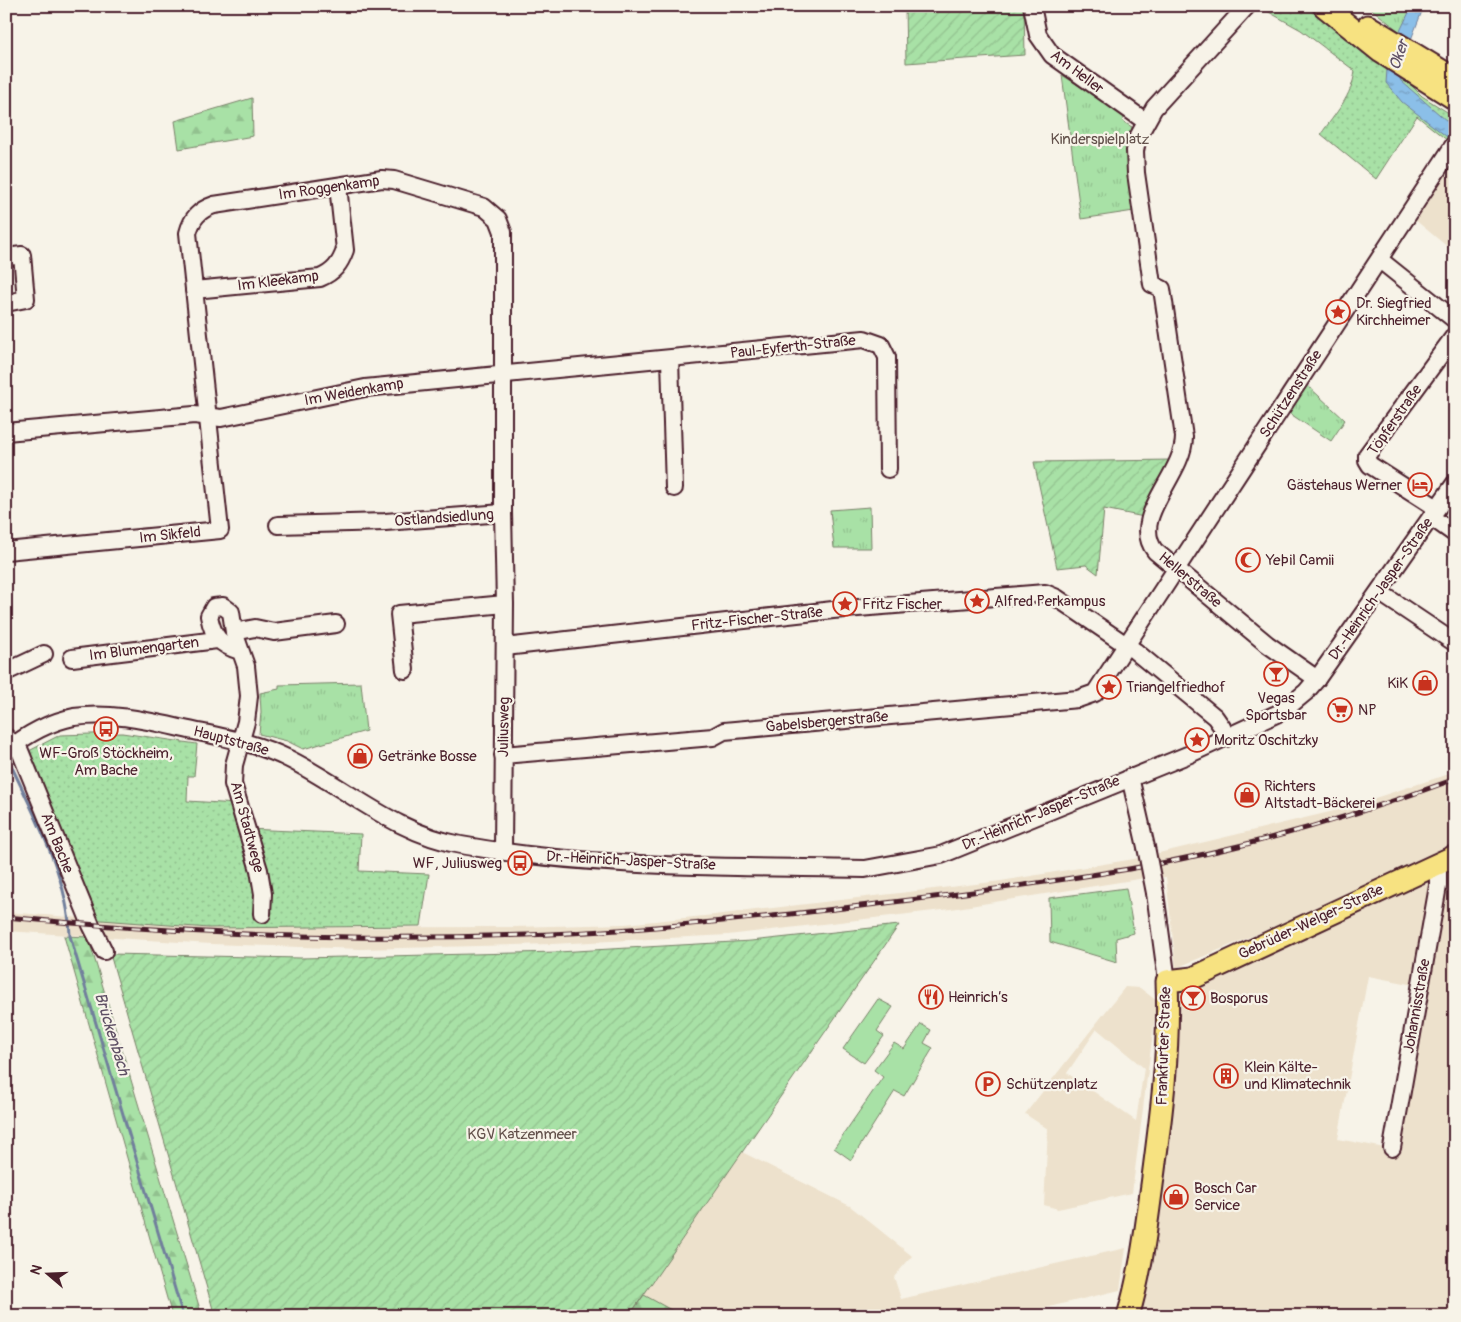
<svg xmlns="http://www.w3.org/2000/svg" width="1461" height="1322" font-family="Pangolin,sans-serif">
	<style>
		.built { fill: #ede1cc; fill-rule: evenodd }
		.grass { fill: url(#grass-dots); stroke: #798068 }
		.forest { fill: url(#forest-firs); stroke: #798068 }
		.park { fill: url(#park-tufts); stroke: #798068 }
		.garden { fill: url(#garden-furrows); stroke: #798068 }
		.pitch { fill: #a8e1a6; stroke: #798068 }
		.water { fill: url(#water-ripples); stroke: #717f9c }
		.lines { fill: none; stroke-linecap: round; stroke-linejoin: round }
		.stream { stroke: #717f9c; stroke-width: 3 }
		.minor-casing { stroke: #4a1f2b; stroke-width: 20 }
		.major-casing { stroke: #4a1f2b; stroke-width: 25 }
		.minor { stroke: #f7f3e8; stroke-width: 16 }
		.major { stroke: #f7e281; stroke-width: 21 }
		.rail-casing { stroke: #4a1f2b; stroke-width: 5 }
		.rail { stroke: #f7f3e8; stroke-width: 3; stroke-dasharray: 9; stroke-linecap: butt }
		.minor-bridge-casing { stroke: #4a1f2b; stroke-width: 20; stroke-linecap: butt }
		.minor-bridge { stroke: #f7f3e8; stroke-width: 16 }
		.labels { text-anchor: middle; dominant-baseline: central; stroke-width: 4.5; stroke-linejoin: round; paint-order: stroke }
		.street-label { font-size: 15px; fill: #4a1f2b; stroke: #f7f3e8 }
		.park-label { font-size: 15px; fill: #62504a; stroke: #f7f3e8 }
		.poi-label { font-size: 15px; fill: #4a1f2b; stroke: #f7f3e8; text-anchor: start }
		.water-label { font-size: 16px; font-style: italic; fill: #5e4f64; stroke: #f7f3e8 }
	</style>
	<defs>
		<pattern id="grass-dots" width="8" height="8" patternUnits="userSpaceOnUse" patternTransform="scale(1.25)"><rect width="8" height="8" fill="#a8e1a6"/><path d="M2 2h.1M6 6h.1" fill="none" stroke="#92c18f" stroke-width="1.8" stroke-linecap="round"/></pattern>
		<pattern id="forest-firs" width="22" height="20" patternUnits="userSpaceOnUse" patternTransform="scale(1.25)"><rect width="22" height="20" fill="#a8e1a6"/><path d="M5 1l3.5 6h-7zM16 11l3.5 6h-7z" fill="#92c18f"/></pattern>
		<pattern id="park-tufts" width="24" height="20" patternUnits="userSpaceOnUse" patternTransform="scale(1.25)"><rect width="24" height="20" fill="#a8e1a6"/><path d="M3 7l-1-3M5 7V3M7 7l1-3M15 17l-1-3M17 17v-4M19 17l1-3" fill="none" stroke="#92c18f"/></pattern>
		<pattern id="garden-furrows" width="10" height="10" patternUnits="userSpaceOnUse" patternTransform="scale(1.25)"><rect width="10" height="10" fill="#a8e1a6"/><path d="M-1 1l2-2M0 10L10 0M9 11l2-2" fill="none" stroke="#92c18f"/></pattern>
		<pattern id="water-ripples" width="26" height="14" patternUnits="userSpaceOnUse" patternTransform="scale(1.25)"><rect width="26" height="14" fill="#8bbfe8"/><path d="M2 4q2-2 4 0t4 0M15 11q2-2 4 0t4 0" fill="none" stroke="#749bbc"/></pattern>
	</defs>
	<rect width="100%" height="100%" fill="#f7f3e8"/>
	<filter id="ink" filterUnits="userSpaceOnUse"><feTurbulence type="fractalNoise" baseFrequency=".02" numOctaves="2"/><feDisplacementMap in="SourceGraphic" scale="10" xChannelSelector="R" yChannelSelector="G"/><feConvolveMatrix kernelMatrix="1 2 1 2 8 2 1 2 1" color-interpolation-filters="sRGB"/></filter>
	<g filter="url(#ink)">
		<g class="built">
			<polygon points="1455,157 1455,253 1414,219"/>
			<polygon points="1455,772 1455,797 1446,801 1453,846 1376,884 1176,968 1166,877 1145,878 951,909 728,935 552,944 362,949 211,944 6,931 6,912 209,928 514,927 625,924 714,915 1001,881 1134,859 1338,810"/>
			<path d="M1455,866V1316H1137L1151,1264L1176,1092L1178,1060L1177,989ZM1368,976L1415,985L1385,1148L1338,1139Z"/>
			<path d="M1125,987L1140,988L1157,1001L1132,1193L1058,1209L1044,1205L1048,1129L1025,1114ZM1097,1029L1144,1068L1136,1121L1067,1073Z"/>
			<polygon points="742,1152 850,1206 912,1256 894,1277 901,1299 1126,1248 1120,1290 1011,1316 629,1316"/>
		</g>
		<g class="grass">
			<path d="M1258,6H1314L1398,72L1422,96L1455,117V127L1448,141L1417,116L1376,179L1321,134C1335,114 1352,96 1355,71L1301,30Z"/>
			<polygon points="122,733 197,744 194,776 188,776 187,801 238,804 246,829 361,834 359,871 429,874 421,926 209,928 88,919 27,752 60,735"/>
		</g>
		<g class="forest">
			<polygon points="252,98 253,136 179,149 175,121"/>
			<polygon points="64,936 88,937 202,1316 172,1316"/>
			<polygon points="644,1295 682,1316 629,1316"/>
		</g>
		<g class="park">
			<polygon points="1368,6 1418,6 1405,36"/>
			<path d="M1062,75L1126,115L1122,121L1132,127C1126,157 1129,181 1134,211L1081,219Z"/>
			<polygon points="1307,385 1345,420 1331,441 1289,413"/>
			<polygon points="870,507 871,548 834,548 830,510"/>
			<polygon points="361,683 366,731 303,749 287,741 259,734 261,712 260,693 279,689 279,685"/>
			<polygon points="1126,888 1134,933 1116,938 1117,962 1050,942 1049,898"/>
		</g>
		<g class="garden">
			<polygon points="905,6 1024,6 1025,55 906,63"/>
			<polygon points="1171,460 1144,517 1104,509 1098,574 1086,565 1057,568 1034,462"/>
			<polygon points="899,925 629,1316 215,1316 110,954 301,958 558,952 751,941"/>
		</g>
		<g class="pitch">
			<polygon points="878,999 893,1007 877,1031 884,1036 864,1063 843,1049"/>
			<polygon points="921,1024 931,1030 924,1043 933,1048 904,1096 895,1091 851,1160 834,1148 883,1077 874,1070 894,1043 904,1049"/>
		</g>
		<polygon class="water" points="1412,6 1424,6 1398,73 1401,81 1455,128 1455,143 1402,102 1386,83 1388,56"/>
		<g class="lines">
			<path class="stream" d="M10,763C35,817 68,876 70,936L183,1316"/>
			<g class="minor-casing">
				<g id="minor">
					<polyline points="1032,6 1038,35 1052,55 1145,121"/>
					<path d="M1247,6L1154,108L1138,137L1135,151L1136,173L1152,284L1162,289L1184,437C1184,475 1129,517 1155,551L1267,644L1317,679"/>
					<polyline points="6,257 22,255 26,299 6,303"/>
					<polyline points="1380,260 1455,320"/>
					<path d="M194,290L320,278C334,272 340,264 345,250L338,186"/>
					<polyline points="670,359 674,488"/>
					<polyline points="6,432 194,415 221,418 365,388 864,339 881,345 887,357 888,469"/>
					<polyline points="1437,508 1370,465 1367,460 1367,455 1455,335"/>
					<polyline points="1431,517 1455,534"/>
					<polyline points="278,525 385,522 503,513"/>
					<path d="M6,551L220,530L188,233C192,218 199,210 214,205L382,179L394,180L484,207L498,219L503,232V513L505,604L503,851"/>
					<polyline points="1379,592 1455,643"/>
					<polyline points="234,632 255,628 274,632 336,624"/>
					<polyline points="505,647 833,610 1045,593 1057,598 1135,651 1215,717 1222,727 1226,738"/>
					<path d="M240,651C220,645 213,637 209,616L214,607L223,606L231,612L234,632L246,666L249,696L246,722L234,765L233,784L259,870L263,894L262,914"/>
					<polyline points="72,658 217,640"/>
					<polyline points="405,670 399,614 505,604"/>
					<polyline points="6,672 44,654"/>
					<polyline points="6,737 20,751 91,925 104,951"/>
					<path d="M6,751C26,735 49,722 74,717C114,711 156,723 194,731C227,738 259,744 289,759C347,788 396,834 461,845C594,869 731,866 865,869L941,855L1190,754L1283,711L1306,692L1317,679L1455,483"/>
					<polyline points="503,755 713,737 724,731 1078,699 1095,693 1455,143"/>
					<polyline points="1130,777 1146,847"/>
					<polyline points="1155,893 1167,981"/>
					<polyline points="1392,1148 1438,886 1438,864"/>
				</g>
			</g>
			<g class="major-casing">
				<g id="major">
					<polyline points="1324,6 1381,52 1455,99"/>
					<polyline points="1368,26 1455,79"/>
					<path d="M1128,1316C1141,1273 1146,1229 1152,1185C1161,1117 1170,1050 1167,981L1193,978L1455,856"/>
				</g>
			</g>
			<use href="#minor" class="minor"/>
			<use href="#major" class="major"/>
			<g class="rail-casing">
				<path id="rail" d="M6,917C187,935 370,942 551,934C671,928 790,915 910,900C983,891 1056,881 1129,869C1239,850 1350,818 1455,779"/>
			</g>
			<use href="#rail" class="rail"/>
			<g class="minor-bridge-casing">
				<polyline id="minor-bridge" points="1146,847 1155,893"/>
			</g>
			<use href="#minor-bridge" class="minor-bridge"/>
		</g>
	</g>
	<defs>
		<g id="sight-ring" transform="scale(1.25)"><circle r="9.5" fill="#f7f3e8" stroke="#c8321e" stroke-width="1.5"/><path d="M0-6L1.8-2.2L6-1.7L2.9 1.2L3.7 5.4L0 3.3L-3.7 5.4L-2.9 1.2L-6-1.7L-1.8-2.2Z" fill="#c8321e"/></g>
		<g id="hotel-ring" transform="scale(1.25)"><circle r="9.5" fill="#f7f3e8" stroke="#c8321e" stroke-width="1.5"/><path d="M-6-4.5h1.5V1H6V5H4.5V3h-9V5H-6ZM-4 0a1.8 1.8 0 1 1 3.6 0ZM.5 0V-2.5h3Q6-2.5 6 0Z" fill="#c8321e"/></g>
		<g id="mosque-ring" transform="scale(1.25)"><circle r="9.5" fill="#f7f3e8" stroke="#c8321e" stroke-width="1.5"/><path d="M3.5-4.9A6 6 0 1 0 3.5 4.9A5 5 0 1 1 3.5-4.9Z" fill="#c8321e"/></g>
		<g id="bar-ring" transform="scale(1.25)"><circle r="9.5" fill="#f7f3e8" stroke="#c8321e" stroke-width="1.5"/><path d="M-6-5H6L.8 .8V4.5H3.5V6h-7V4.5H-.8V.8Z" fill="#c8321e"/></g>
		<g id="shop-ring" transform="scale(1.25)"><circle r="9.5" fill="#f7f3e8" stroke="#c8321e" stroke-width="1.5"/><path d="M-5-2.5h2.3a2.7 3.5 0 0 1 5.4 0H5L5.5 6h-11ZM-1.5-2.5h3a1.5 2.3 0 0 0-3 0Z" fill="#c8321e"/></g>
		<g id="supermarket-ring" transform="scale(1.25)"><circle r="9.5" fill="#f7f3e8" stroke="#c8321e" stroke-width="1.5"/><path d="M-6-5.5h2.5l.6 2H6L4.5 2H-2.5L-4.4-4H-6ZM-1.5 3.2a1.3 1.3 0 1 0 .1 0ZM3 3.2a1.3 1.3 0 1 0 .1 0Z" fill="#c8321e"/></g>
		<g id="bus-ring" transform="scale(1.25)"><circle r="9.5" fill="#f7f3e8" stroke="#c8321e" stroke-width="1.5"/><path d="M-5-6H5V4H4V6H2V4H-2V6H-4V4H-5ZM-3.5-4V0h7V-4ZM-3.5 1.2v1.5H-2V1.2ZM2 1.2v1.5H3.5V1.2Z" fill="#c8321e"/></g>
		<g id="restaurant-ring" transform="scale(1.25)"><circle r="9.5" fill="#f7f3e8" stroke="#c8321e" stroke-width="1.5"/><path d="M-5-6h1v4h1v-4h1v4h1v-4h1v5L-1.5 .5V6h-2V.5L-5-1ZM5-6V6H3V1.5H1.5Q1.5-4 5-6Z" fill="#c8321e"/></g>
		<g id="building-ring" transform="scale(1.25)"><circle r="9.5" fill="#f7f3e8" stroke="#c8321e" stroke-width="1.5"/><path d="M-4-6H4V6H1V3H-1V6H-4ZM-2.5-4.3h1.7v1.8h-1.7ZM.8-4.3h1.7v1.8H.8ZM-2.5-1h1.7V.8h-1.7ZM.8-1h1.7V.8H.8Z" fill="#c8321e"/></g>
		<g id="parking-ring" transform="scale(1.25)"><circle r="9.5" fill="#f7f3e8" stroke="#c8321e" stroke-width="1.5"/><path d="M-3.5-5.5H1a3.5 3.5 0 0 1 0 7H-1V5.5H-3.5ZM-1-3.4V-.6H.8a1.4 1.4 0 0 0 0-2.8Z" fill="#c8321e"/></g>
	</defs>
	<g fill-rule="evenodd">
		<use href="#sight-ring" x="1338" y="312"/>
		<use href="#hotel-ring" x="1420" y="485"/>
		<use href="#mosque-ring" x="1248" y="560"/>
		<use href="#sight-ring" x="977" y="601"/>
		<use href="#sight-ring" x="845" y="604"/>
		<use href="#bar-ring" x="1276" y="674"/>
		<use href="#shop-ring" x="1425" y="683"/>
		<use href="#sight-ring" x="1109" y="687"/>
		<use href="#supermarket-ring" x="1340" y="710"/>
		<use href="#bus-ring" x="106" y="729"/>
		<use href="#sight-ring" x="1197" y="740"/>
		<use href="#shop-ring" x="360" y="756"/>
		<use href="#shop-ring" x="1247" y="795"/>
		<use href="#bus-ring" x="520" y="863"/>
		<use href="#restaurant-ring" x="931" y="997"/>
		<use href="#bar-ring" x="1193" y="998"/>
		<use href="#building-ring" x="1226" y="1076"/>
		<use href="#parking-ring" x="988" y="1084"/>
		<use href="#shop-ring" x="1176" y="1197"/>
	</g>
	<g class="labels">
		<g class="street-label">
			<text transform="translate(1077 72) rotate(37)">Am Heller</text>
			<text transform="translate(329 188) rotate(-8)">Im Roggenkamp</text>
			<text transform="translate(278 281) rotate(-7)">Im Kleekamp</text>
			<text transform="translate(793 347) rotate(-6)">Paul-Eyferth-Straße</text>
			<text transform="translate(354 392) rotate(-10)">Im Weidenkamp</text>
			<text transform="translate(1291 394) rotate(-57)">Schützenstraße</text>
			<text transform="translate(1395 420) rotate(-55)">Töpferstraße</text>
			<text transform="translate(444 518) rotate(-4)">Ostlandsiedlung</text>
			<text transform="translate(170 535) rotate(-6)">Im Sikfeld</text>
			<text transform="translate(1190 580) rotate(40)">Hellerstraße</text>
			<text transform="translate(1381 589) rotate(-55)">Dr.-Heinrich-Jasper-Straße</text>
			<text transform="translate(757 619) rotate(-6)">Fritz-Fischer-Straße</text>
			<text transform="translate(144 649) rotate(-7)">Im Blumengarten</text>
			<text transform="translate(827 722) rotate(-5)">Gabelsbergerstraße</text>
			<text transform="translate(504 727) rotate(-89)">Juliusweg</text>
			<text transform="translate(231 741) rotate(15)">Hauptstraße</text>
			<text transform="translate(1041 813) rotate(-23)">Dr.-Heinrich-Jasper-Straße</text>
			<text transform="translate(247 827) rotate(75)">Am Stadtwege</text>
			<text transform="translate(57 843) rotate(68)">Am Bache</text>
			<text transform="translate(631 861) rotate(3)">Dr.-Heinrich-Jasper-Straße</text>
			<text transform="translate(1311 922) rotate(-25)">Gebrüder-Welger-Straße</text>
			<text transform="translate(1417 1006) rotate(-80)">Johannisstraße</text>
			<text transform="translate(1164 1046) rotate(-88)">Frankfurter Straße</text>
		</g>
		<g class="park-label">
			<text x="1100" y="139">Kinderspielplatz</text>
			<text x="522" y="1134">KGV Katzenmeer</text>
		</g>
		<g class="poi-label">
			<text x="1356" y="303">Dr. Siegfried<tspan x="1356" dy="17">Kirchheimer</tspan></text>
			<text x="1402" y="485" text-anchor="end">Gästehaus Werner</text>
			<text x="1266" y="560">Yeþil Camii</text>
			<text x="994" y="601">Alfred Perkampus</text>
			<text x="862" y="604">Fritz Fischer</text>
			<text x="1408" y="683" text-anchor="end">KiK</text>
			<text x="1126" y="687">Triangelfriedhof</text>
			<text x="1276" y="698" text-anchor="middle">Vegas<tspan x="1276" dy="17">Sportsbar</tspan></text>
			<text x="1358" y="710">NP</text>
			<text x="1214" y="740">Moritz Oschitzky</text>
			<text x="106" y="753" text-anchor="middle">WF-Groß Stöckheim,<tspan x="106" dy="17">Am Bache</tspan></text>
			<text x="378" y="756">Getränke Bosse</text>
			<text x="1264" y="786">Richters<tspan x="1264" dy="17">Altstadt-Bäckerei</tspan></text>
			<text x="502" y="863" text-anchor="end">WF, Juliusweg</text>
			<text x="948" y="997">Heinrich’s</text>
			<text x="1210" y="998">Bosporus</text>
			<text x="1244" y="1067">Klein Kälte-<tspan x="1244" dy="17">und Klimatechnik</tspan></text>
			<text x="1006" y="1084">Schützenplatz</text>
			<text x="1194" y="1188">Bosch Car<tspan x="1194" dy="17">Service</tspan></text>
		</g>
		<g class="water-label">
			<text transform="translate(1399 55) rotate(-71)">Oker</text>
			<text transform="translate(112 1034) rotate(73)">Brückenbach</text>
		</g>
	</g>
	<rect width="1461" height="1322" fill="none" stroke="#f7f3e8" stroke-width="25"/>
	<rect x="12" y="12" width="1436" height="1297" fill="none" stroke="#4a1f2b" stroke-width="2" filter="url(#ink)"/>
	<g transform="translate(48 1274) rotate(289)" stroke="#f7f3e8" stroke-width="4" paint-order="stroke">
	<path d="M0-4L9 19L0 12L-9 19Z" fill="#4a1f2b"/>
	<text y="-8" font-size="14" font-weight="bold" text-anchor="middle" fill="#4a1f2b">N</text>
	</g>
</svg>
